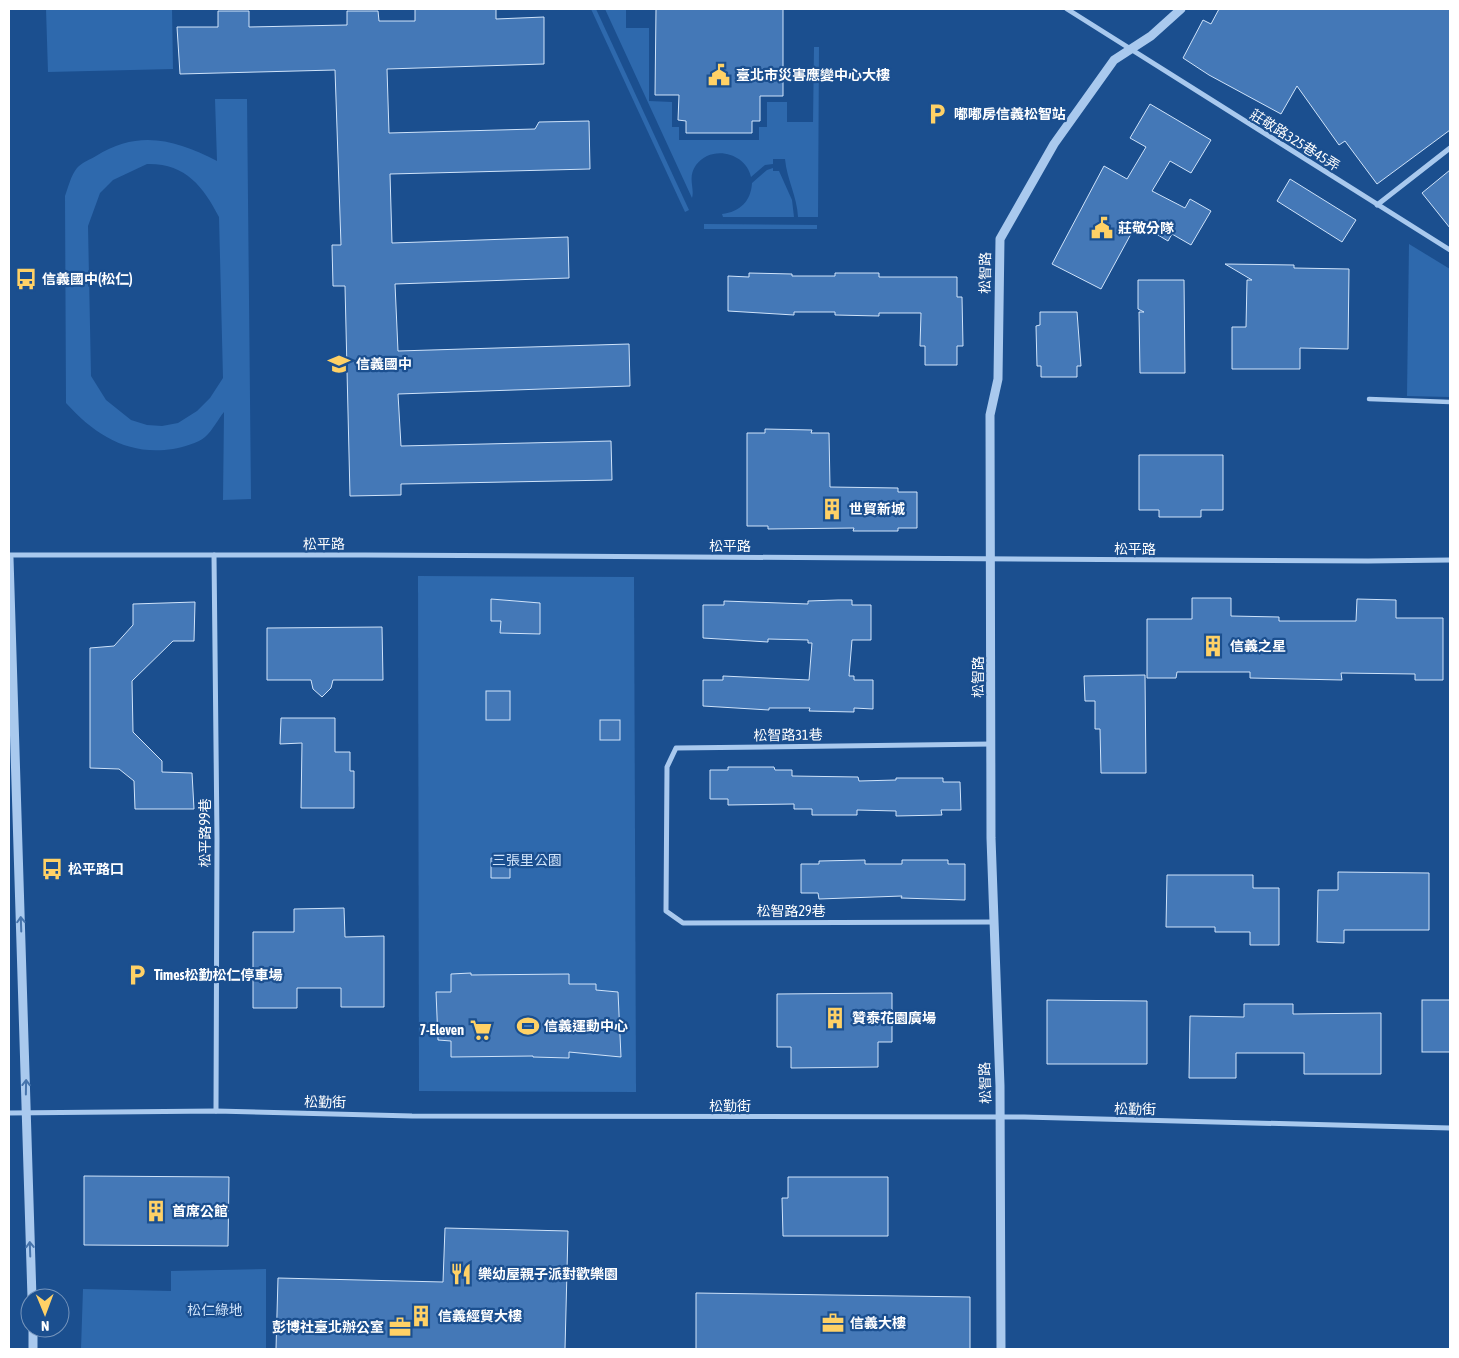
<svg xmlns="http://www.w3.org/2000/svg" width="1459" height="1358" font-family="'Asap Condensed','Noto Sans TC',sans-serif">
	<style>
		.green { fill: #2e69ad; fill-rule: evenodd }
		.building { fill: #4478b7; stroke: #cfe3fa }
		.lines { fill: none; stroke-linecap: round; stroke-linejoin: round }
		.pedestrian { stroke: #a9c9ee; stroke-width: 4.5 }
		.minor { stroke: #a9c9ee; stroke-width: 5 }
		.tertiary { stroke: #a9c9ee; stroke-width: 9 }
		.oneway { stroke: #4674ac }
		.labels { text-anchor: middle; dominant-baseline: central; stroke-width: 4.5; stroke-linejoin: round; paint-order: stroke }
		.poi-label { font-size: 14px; font-weight: bold; fill: #fff; stroke: #1b4f8f; text-anchor: start }
		.street-label { font-size: 14px; fill: #fff; stroke: #1b4f8f }
		.park-label { font-size: 14px; fill: #cfe3fa; stroke: #1b4f8f }
	</style>
	<rect width="100%" height="100%" fill="#1b4f8f"/>
	<g class="green">
		<polygon points="46,9 172,9 173,69 48,72"/>
		<polygon points="591,9 596,9 689,210 685,212"/>
		<path d="M605,9H626V28H649V101L672,102V127H679V140H759V127H767V102H787V122H813L814,47H819L818,217H798C797,196 787,180 785,159H773V164L765,165L751,177C746,153 712,144 696,165C687,178 695,188 692,198Z"/>
		<path d="M215,99H247L251,499L223,500L224,412C218,419 213,430 205,437C198,443 183,447 173,449C128,456 95,435 66,403L65,196C68,188 71,175 77,168C81,163 91,159 96,156C139,129 176,140 217,161ZM147,164C185,163 203,186 219,217L223,378L210,398L197,411L178,423L162,426L147,425L131,420L106,400L91,376L88,226L100,193L113,180Z"/>
		<path d="M773,168V171H779L792,200L794,217H723L722,214C740,212 751,201 752,183L767,170Z"/>
		<polygon points="704,224 817,225 817,229 704,229"/>
		<polygon points="1409,244 1450,269 1450,397 1407,396"/>
		<polygon points="418,576 634,577 636,1092 419,1091"/>
		<polygon points="266,1269 266,1349 81,1349 83,1289 171,1291 171,1271"/>
	</g>
	<g class="building">
		<polygon points="415,9 496,9 496,19 544,17 544,64 387,69 389,133 535,129 539,122 589,121 590,169 390,174 392,243 568,237 569,278 395,284 398,351 629,344 630,386 398,394 401,446 611,441 612,480 401,484 401,495 350,496 345,286 333,286 332,245 341,245 335,70 180,74 177,27 218,27 218,11 249,11 249,27 347,25 347,11 378,11 379,21 415,21"/>
		<polygon points="656,9 783,9 783,96 760,96 760,121 752,121 752,133 686,133 686,121 678,120 679,95 655,95"/>
		<polygon points="1219,9 1450,9 1450,130 1377,184 1345,141 1339,145 1297,86 1281,114 1209,75 1183,58 1203,20 1211,24"/>
		<polygon points="1150,104 1211,140 1191,173 1170,161 1152,191 1185,208 1190,199 1211,211 1191,245 1172,234 1168,241 1138,223 1138,221 1101,289 1052,264 1104,166 1127,179 1146,147 1130,138"/>
		<polygon points="1450,170 1450,228 1422,193"/>
		<polygon points="1290,179 1356,220 1342,242 1277,201"/>
		<polygon points="1225,264 1294,265 1294,268 1349,269 1348,349 1300,348 1300,369 1232,369 1232,327 1246,327 1247,280 1252,280"/>
		<polygon points="749,273 792,274 792,276 835,276 835,273 879,273 879,277 957,277 957,297 962,297 963,346 957,346 957,365 925,365 925,346 920,346 921,313 879,313 879,316 835,315 835,312 794,312 794,315 728,311 728,276 749,277"/>
		<polygon points="1138,280 1184,280 1185,373 1140,373 1139,312 1144,312 1138,309"/>
		<polygon points="1040,312 1077,312 1081,366 1077,366 1077,377 1041,377 1041,366 1037,366 1036,326 1040,325"/>
		<polygon points="765,429 812,430 811,433 829,433 830,487 898,488 898,492 917,492 917,528 898,528 898,531 853,531 854,528 768,529 768,526 747,526 747,433 765,433"/>
		<polygon points="1139,455 1223,455 1223,510 1201,510 1201,517 1159,517 1159,510 1139,510"/>
		<polygon points="1192,598 1231,598 1231,616 1279,617 1279,621 1356,621 1357,599 1396,600 1396,618 1443,618 1443,680 1415,680 1415,674 1341,673 1342,680 1250,678 1250,672 1177,672 1176,678 1147,678 1147,619 1192,619"/>
		<polygon points="491,599 540,603 540,634 500,633 501,621 491,621"/>
		<polygon points="838,600 852,600 852,605 871,605 871,640 852,640 849,676 854,676 854,680 873,680 873,709 854,708 854,712 809,711 810,708 769,708 769,710 703,706 703,680 723,680 723,676 809,680 812,643 808,643 808,640 768,639 768,642 703,638 703,605 724,605 724,601 808,604 808,601"/>
		<polygon points="195,602 194,641 173,641 132,681 133,732 162,761 162,772 192,773 194,809 135,809 134,781 119,769 90,768 90,648 114,646 133,625 133,604"/>
		<polygon points="382,627 383,680 333,680 331,688 322,697 313,689 311,680 267,680 267,628"/>
		<polygon points="1145,675 1146,773 1101,773 1100,729 1095,729 1095,701 1085,701 1084,676"/>
		<rect x="486" y="691" width="24" height="29"/>
		<polygon points="281,718 335,718 335,752 350,752 350,771 354,771 354,808 301,808 302,743 280,744"/>
		<rect x="600" y="720" width="20" height="20"/>
		<polygon points="728,767 774,767 775,770 792,770 792,776 858,777 859,781 896,780 896,778 943,778 943,782 960,782 961,810 941,810 942,815 896,816 896,811 857,810 857,815 812,815 812,809 794,809 794,804 728,805 728,799 710,799 710,770 728,770"/>
		<polygon points="510,857 510,878 491,878 491,858"/>
		<polygon points="865,860 865,864 902,864 902,860 948,860 948,864 965,864 965,900 901,898 902,896 819,899 818,893 801,893 801,864 819,864 819,861"/>
		<polygon points="1338,872 1429,873 1429,930 1344,930 1344,943 1317,942 1318,890 1338,890"/>
		<polygon points="1167,875 1253,875 1253,888 1279,888 1279,945 1250,945 1250,932 1215,932 1215,927 1166,927"/>
		<polygon points="344,908 345,937 384,936 384,1007 341,1007 341,988 297,988 297,1008 253,1008 253,932 294,932 294,909"/>
		<polygon points="471,973 471,975 569,974 569,984 596,984 596,990 618,992 621,1057 569,1052 569,1058 533,1057 533,1056 451,1057 451,1041 438,1040 436,992 451,992 451,974"/>
		<polygon points="892,993 892,1042 878,1042 878,1067 791,1068 791,1047 777,1047 777,994"/>
		<polygon points="1047,1000 1147,1001 1147,1064 1047,1064"/>
		<rect x="1422" y="1000" width="28" height="52"/>
		<polygon points="1244,1004 1293,1004 1293,1014 1381,1013 1381,1074 1304,1074 1304,1053 1236,1053 1236,1078 1189,1078 1190,1016 1244,1017"/>
		<polygon points="84,1176 229,1177 228,1246 84,1245"/>
		<polygon points="788,1177 888,1177 888,1236 783,1236 782,1198 788,1198"/>
		<polygon points="445,1228 568,1231 565,1349 276,1349 278,1278 443,1282"/>
		<polygon points="696,1293 970,1297 970,1349 696,1349"/>
	</g>
	<g class="lines">
		<polyline class="pedestrian" points="1369,399 1450,402"/>
		<g class="minor">
			<polyline points="1067,9 1450,250"/>
			<polyline points="1377,205 1450,148"/>
			<polyline points="9,555 365,555 1368,561 1450,560"/>
			<polyline points="214,555 217,838 216,1111"/>
			<polyline points="992,744 676,748 667,767 666,911 683,923 993,922"/>
			<polyline points="9,1113 216,1111 412,1116 1024,1117 1450,1128"/>
		</g>
		<g class="tertiary">
			<polyline points="9,558 32,1298"/>
			<polyline points="33,1328 33,1349"/>
			<polyline points="1001,1349 1000,1086 991,838 990,415 998,379 1000,239 1054,144 1114,60 1151,36 1181,9"/>
		</g>
	</g>
	<defs><path id="oneway-shaft" d="M-6 0H5M1.5-3L5.5 0L1.5 3" fill="none" stroke-width="1.6" stroke-linecap="round" stroke-linejoin="round" transform="scale(1.25)"/></defs>
	<g class="oneway">
		<use href="#oneway-shaft" transform="translate(21 924) rotate(-92)"/>
		<use href="#oneway-shaft" transform="translate(26 1087) rotate(-89)"/>
		<use href="#oneway-shaft" transform="translate(30 1249) rotate(-92)"/>
	</g>
	<defs>
		<g id="civic-bare" transform="scale(1.725)"><path d="M-.6-6.5H3V-4.5H.6V-3L4-1V1h2V6H-6V1h2V-1L-.6-3ZM-1.2 2.5V6h2.4V2.5Z" fill="#ffd166" stroke="#1b4f8f" stroke-width="2.5" paint-order="stroke"/></g>
		<g id="parking-bare" transform="scale(1.725)"><path d="M-3.5-5.5H1a3.5 3.5 0 0 1 0 7H-1V5.5H-3.5ZM-1-3.4V-.6H.8a1.4 1.4 0 0 0 0-2.8Z" fill="#ffd166" stroke="#1b4f8f" stroke-width="2.5" paint-order="stroke"/></g>
		<g id="bus-bare" transform="scale(1.725)"><path d="M-5-6H5V4H4V6H2V4H-2V6H-4V4H-5ZM-3.5-4V0h7V-4ZM-3.5 1.2v1.5H-2V1.2ZM2 1.2v1.5H3.5V1.2Z" fill="#ffd166" stroke="#1b4f8f" stroke-width="2.5" paint-order="stroke"/></g>
		<g id="school-bare" transform="scale(1.725)"><path d="M0-5L7-2L0 1L-7-2ZM-4 1L0 2.5L4 1V4Q0 6-4 4Z" fill="#ffd166" stroke="#1b4f8f" stroke-width="2.5" paint-order="stroke"/></g>
		<g id="building-bare" transform="scale(1.725)"><path d="M-4-6H4V6H1V3H-1V6H-4ZM-2.5-4.3h1.7v1.8h-1.7ZM.8-4.3h1.7v1.8H.8ZM-2.5-1h1.7V.8h-1.7ZM.8-1h1.7V.8H.8Z" fill="#ffd166" stroke="#1b4f8f" stroke-width="2.5" paint-order="stroke"/></g>
		<g id="stadium-bare" transform="scale(1.725)"><path d="M0-5a6.5 5 0 1 0 0 10a6.5 5 0 1 0 0-10ZM-3.5-1.8h7v3.6h-7Z" fill="#ffd166" stroke="#1b4f8f" stroke-width="2.5" paint-order="stroke"/></g>
		<g id="supermarket-bare" transform="scale(1.725)"><path d="M-6-5.5h2.5l.6 2H6L4.5 2H-2.5L-4.4-4H-6ZM-1.5 3.2a1.3 1.3 0 1 0 .1 0ZM3 3.2a1.3 1.3 0 1 0 .1 0Z" fill="#ffd166" stroke="#1b4f8f" stroke-width="2.5" paint-order="stroke"/></g>
		<g id="restaurant-bare" transform="scale(1.725)"><path d="M-5-6h1v4h1v-4h1v4h1v-4h1v5L-1.5 .5V6h-2V.5L-5-1ZM5-6V6H3V1.5H1.5Q1.5-4 5-6Z" fill="#ffd166" stroke="#1b4f8f" stroke-width="2.5" paint-order="stroke"/></g>
		<g id="office-bare" transform="scale(1.725)"><path d="M-6-3h4V-5.5h4V-3h4V5H-6ZM-1-4.5V-3h2v-1.5ZM-6 0V1H6V0Z" fill="#ffd166" stroke="#1b4f8f" stroke-width="2.5" paint-order="stroke"/></g>
	</defs>
	<g fill-rule="evenodd">
		<use href="#civic-bare" x="719" y="75"/>
		<use href="#parking-bare" x="937" y="114"/>
		<use href="#civic-bare" x="1102" y="228"/>
		<use href="#bus-bare" x="26" y="279"/>
		<use href="#school-bare" x="339" y="364"/>
		<use href="#building-bare" x="832" y="509"/>
		<use href="#building-bare" x="1213" y="646"/>
		<use href="#bus-bare" x="52" y="869"/>
		<use href="#parking-bare" x="137" y="975"/>
		<use href="#building-bare" x="835" y="1018"/>
		<use href="#stadium-bare" x="528" y="1026"/>
		<use href="#supermarket-bare" x="481" y="1030"/>
		<use href="#building-bare" x="156" y="1211"/>
		<use href="#restaurant-bare" x="461" y="1274"/>
		<use href="#building-bare" x="421" y="1316"/>
		<use href="#office-bare" x="833" y="1323"/>
		<use href="#office-bare" x="400" y="1327"/>
	</g>
	<g class="labels">
		<g class="poi-label">
			<text x="736" y="75">臺北市災害應變中心大樓</text>
			<text x="954" y="114">嘟嘟房信義松智站</text>
			<text x="1118" y="228">莊敬分隊</text>
			<text x="42" y="279">信義國中(松仁)</text>
			<text x="356" y="364">信義國中</text>
			<text x="849" y="509">世貿新城</text>
			<text x="1230" y="646">信義之星</text>
			<text x="68" y="869">松平路口</text>
			<text x="154" y="975">Times松勤松仁停車場</text>
			<text x="852" y="1018">贊泰花園廣場</text>
			<text x="544" y="1026">信義運動中心</text>
			<text x="464" y="1030" text-anchor="end">7-Eleven</text>
			<text x="172" y="1211">首席公館</text>
			<text x="478" y="1274">樂幼屋親子派對歡樂園</text>
			<text x="438" y="1316">信義經貿大樓</text>
			<text x="850" y="1323">信義大樓</text>
			<text x="384" y="1327" text-anchor="end">彭博社臺北辦公室</text>
		</g>
		<g class="street-label">
			<text transform="translate(1295 140) rotate(32)">莊敬路325巷45弄</text>
			<text transform="translate(985 273) rotate(-89)">松智路</text>
			<text transform="translate(324 544) rotate(-1)">松平路</text>
			<text x="730" y="546">松平路</text>
			<text x="1135" y="549">松平路</text>
			<text transform="translate(978 677) rotate(-90)">松智路</text>
			<text transform="translate(788 735) rotate(-1)">松智路31巷</text>
			<text transform="translate(205 833) rotate(-90)">松平路99巷</text>
			<text x="791" y="911">松智路29巷</text>
			<text transform="translate(985 1083) rotate(-92)">松智路</text>
			<text transform="translate(325 1102) rotate(1)">松勤街</text>
			<text x="730" y="1106">松勤街</text>
			<text transform="translate(1135 1109) rotate(1)">松勤街</text>
		</g>
		<g class="park-label">
			<text x="527" y="860">三張里公園</text>
			<text x="215" y="1310">松仁綠地</text>
		</g>
	</g>
	<rect width="1459" height="1358" fill="none" stroke="#ffffff" stroke-width="20"/>
	<g transform="translate(45 1313) rotate(179)"><circle r="24" fill="#1b4f8f" stroke="#7695bc"/>
	<path d="M0-4L9 19L0 12L-9 19Z" fill="#ffd166"/>
	<text y="-8" font-size="14" font-weight="bold" text-anchor="middle" fill="#ffffff">N</text>
	</g>
</svg>
